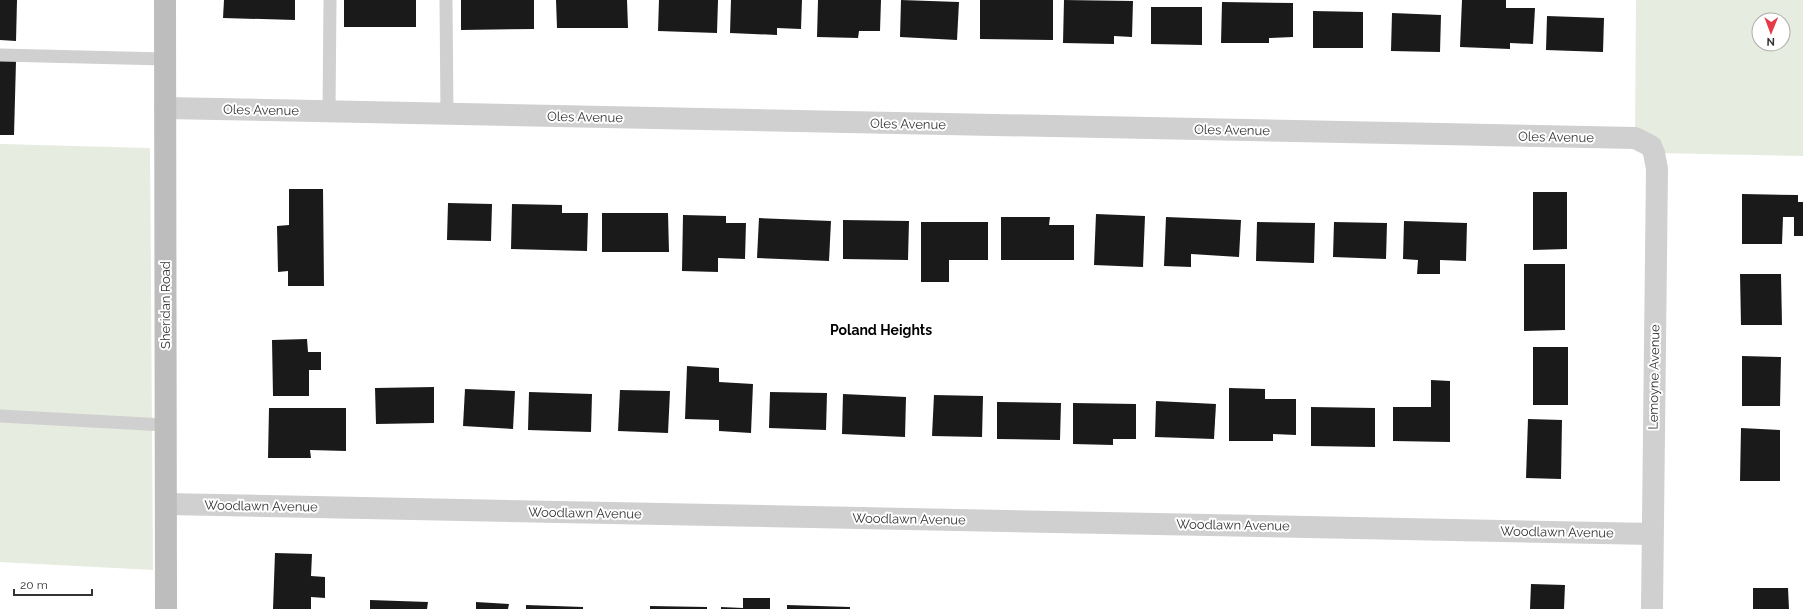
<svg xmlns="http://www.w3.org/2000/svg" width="1803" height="609" font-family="Raleway,sans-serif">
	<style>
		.green { fill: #e6ecdf; fill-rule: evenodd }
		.building { fill: #1a1a1a }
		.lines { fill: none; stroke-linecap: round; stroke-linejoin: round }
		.lane { stroke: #d0d0d0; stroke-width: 13 }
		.street { stroke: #d0d0d0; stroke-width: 22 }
		.secondary { stroke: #bdbdbd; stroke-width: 22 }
		.labels { text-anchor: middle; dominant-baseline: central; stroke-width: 4; stroke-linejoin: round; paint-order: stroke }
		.street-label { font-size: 13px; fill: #333; stroke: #fff }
		.neighbourhood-label { font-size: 14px; font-weight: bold; fill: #000; stroke: #fff }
	</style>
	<rect width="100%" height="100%" fill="#fff"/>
	<g class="green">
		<path d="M1636,0H1803V156L1654,153L1635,138ZM1759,20H1783V44H1759Z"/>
		<polygon points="0,144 150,148 153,570 0,562"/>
	</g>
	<g class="building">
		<polygon points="0,0 17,0 16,41 0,40"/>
		<polygon points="224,0 295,0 295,20 223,18"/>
		<rect x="344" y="0" width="72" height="27"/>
		<polygon points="461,0 534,0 534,29 461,30"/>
		<polygon points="556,0 627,0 628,28 557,28"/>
		<polygon points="659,0 718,0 717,33 658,31"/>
		<polygon points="731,0 802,0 801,29 777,28 777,35 730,33"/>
		<polygon points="818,0 881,0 880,31 859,31 858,38 817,37"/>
		<polygon points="901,0 959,2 957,40 900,37"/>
		<polygon points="980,0 1053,0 1053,40 980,39"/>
		<polygon points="1064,0 1133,1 1132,37 1114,36 1114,44 1063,43"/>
		<polygon points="1462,0 1506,0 1506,8 1535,8 1533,44 1510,43 1510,49 1460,47"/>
		<polygon points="1222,2 1293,3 1293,37 1269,38 1269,43 1221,43"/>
		<polygon points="1151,7 1202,7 1202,45 1151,44"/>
		<polygon points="1313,11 1363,12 1363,48 1313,48"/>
		<polygon points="1392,13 1441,15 1440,52 1391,51"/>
		<polygon points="1547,16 1604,18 1603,52 1546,50"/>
		<polygon points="0,60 16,61 14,135 0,135"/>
		<polygon points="289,189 323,189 324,286 288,286 288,271 278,272 277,226 289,225"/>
		<polygon points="1533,192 1567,192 1567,249 1533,250"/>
		<polygon points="1742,194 1798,195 1798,202 1803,202 1803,236 1794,236 1794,217 1783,217 1782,244 1742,244"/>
		<polygon points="448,203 492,204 491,241 447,240"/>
		<polygon points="512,204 562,205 562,213 588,213 587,251 511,249"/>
		<polygon points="602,213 668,213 669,252 602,252"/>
		<polygon points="1096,214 1145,216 1143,267 1094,265"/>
		<polygon points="683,215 726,216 726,223 746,223 745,259 718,258 718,272 682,271"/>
		<polygon points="1001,217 1050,217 1049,225 1074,225 1074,260 1001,260"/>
		<polygon points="1166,217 1241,220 1239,257 1191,254 1191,267 1164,266"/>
		<polygon points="759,218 831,221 829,261 757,258"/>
		<polygon points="843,220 909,221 908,260 843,259"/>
		<polygon points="1404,221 1467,223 1466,261 1440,260 1440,274 1417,274 1418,260 1403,259"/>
		<polygon points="921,222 988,222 988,260 949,260 949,282 921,282"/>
		<polygon points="1257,222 1315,223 1314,263 1256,261"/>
		<polygon points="1334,222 1387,223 1386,259 1333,257"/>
		<polygon points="1524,264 1565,264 1565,330 1524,331"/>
		<polygon points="1740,274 1781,274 1782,325 1741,325"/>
		<polygon points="307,339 308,352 321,352 321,370 309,370 309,396 273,396 272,340"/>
		<rect x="1533" y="347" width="35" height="58"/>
		<polygon points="1742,356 1781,357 1780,406 1742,406"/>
		<polygon points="687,366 719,368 719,382 753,384 751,433 719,431 719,420 685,419"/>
		<polygon points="1431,380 1450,381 1450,442 1393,441 1393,407 1431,407"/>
		<polygon points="434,387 434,423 376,424 375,388"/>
		<polygon points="1229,388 1265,389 1265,399 1296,399 1296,435 1273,434 1273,441 1229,441"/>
		<polygon points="465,389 515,391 513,429 463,426"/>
		<polygon points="620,390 670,391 668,433 618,431"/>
		<polygon points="529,392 592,394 591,432 528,430"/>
		<polygon points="770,392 827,393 826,430 769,428"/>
		<polygon points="843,394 906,397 905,437 842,434"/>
		<polygon points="934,395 983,396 982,437 932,436"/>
		<polygon points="1156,401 1216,404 1214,439 1155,437"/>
		<polygon points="997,402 1061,403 1060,440 997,439"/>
		<polygon points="1073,403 1136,404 1136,439 1113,439 1113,445 1073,444"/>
		<polygon points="1311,407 1375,408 1375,447 1311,446"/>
		<polygon points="269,408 346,408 346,451 310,450 311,458 268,458"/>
		<polygon points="1528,419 1562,420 1561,479 1526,478"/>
		<polygon points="1741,428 1780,430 1780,481 1740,481"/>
		<polygon points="275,553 312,554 311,576 325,577 325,598 311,597 311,609 273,609"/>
		<polygon points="1531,584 1565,585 1564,609 1530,609"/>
		<polygon points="1753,588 1788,588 1789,609 1753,609"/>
		<rect x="743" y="598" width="27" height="11"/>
		<polygon points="370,600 428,602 427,609 370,609"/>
		<polygon points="476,602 509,604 508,609 476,609"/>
		<polygon points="526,605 583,607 583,609 526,609"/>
		<polygon points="787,605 850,607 850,609 787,609"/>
		<polygon points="650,606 707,607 707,609 650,609"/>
		<polygon points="721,607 743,608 743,609 721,609"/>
	</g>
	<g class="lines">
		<g class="lane">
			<polyline points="446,0 447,114"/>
			<polyline points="0,55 165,59"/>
			<polyline points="329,112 330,0"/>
			<polyline points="0,416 165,425"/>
		</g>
		<g class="street">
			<polyline points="165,108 1635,138 1651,146 1654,153 1657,169 1652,609"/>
			<polyline points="166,504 1652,534"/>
		</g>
		<polyline class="secondary" points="165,0 166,609"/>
	</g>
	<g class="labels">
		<g class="street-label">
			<text transform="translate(261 110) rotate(1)">Oles Avenue</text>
			<text transform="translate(585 117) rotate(1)">Oles Avenue</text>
			<text transform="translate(908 124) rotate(1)">Oles Avenue</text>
			<text transform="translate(1232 130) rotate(1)">Oles Avenue</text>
			<text transform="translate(1556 137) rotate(1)">Oles Avenue</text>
			<text transform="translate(165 305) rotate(-90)">Sheridan Road</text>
			<text transform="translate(1654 377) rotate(-89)">Lemoyne Avenue</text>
			<text transform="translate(261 506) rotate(1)">Woodlawn Avenue</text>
			<text transform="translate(585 513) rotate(1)">Woodlawn Avenue</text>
			<text transform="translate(909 519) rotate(1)">Woodlawn Avenue</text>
			<text transform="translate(1233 525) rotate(1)">Woodlawn Avenue</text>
			<text transform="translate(1557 532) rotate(1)">Woodlawn Avenue</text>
		</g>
		<g class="neighbourhood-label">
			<text x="881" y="330">Poland Heights</text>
		</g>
	</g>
	<g transform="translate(1771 32) rotate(181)"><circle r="19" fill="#ffffff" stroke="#adadad"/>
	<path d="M0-3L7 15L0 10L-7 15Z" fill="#e63946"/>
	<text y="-6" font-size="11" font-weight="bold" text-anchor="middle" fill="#333333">N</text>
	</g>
	<path d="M14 589v6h78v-6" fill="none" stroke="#333333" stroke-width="2"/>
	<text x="20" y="589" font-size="12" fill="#333333" stroke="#ffffff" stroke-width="3" paint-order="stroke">20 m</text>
</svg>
